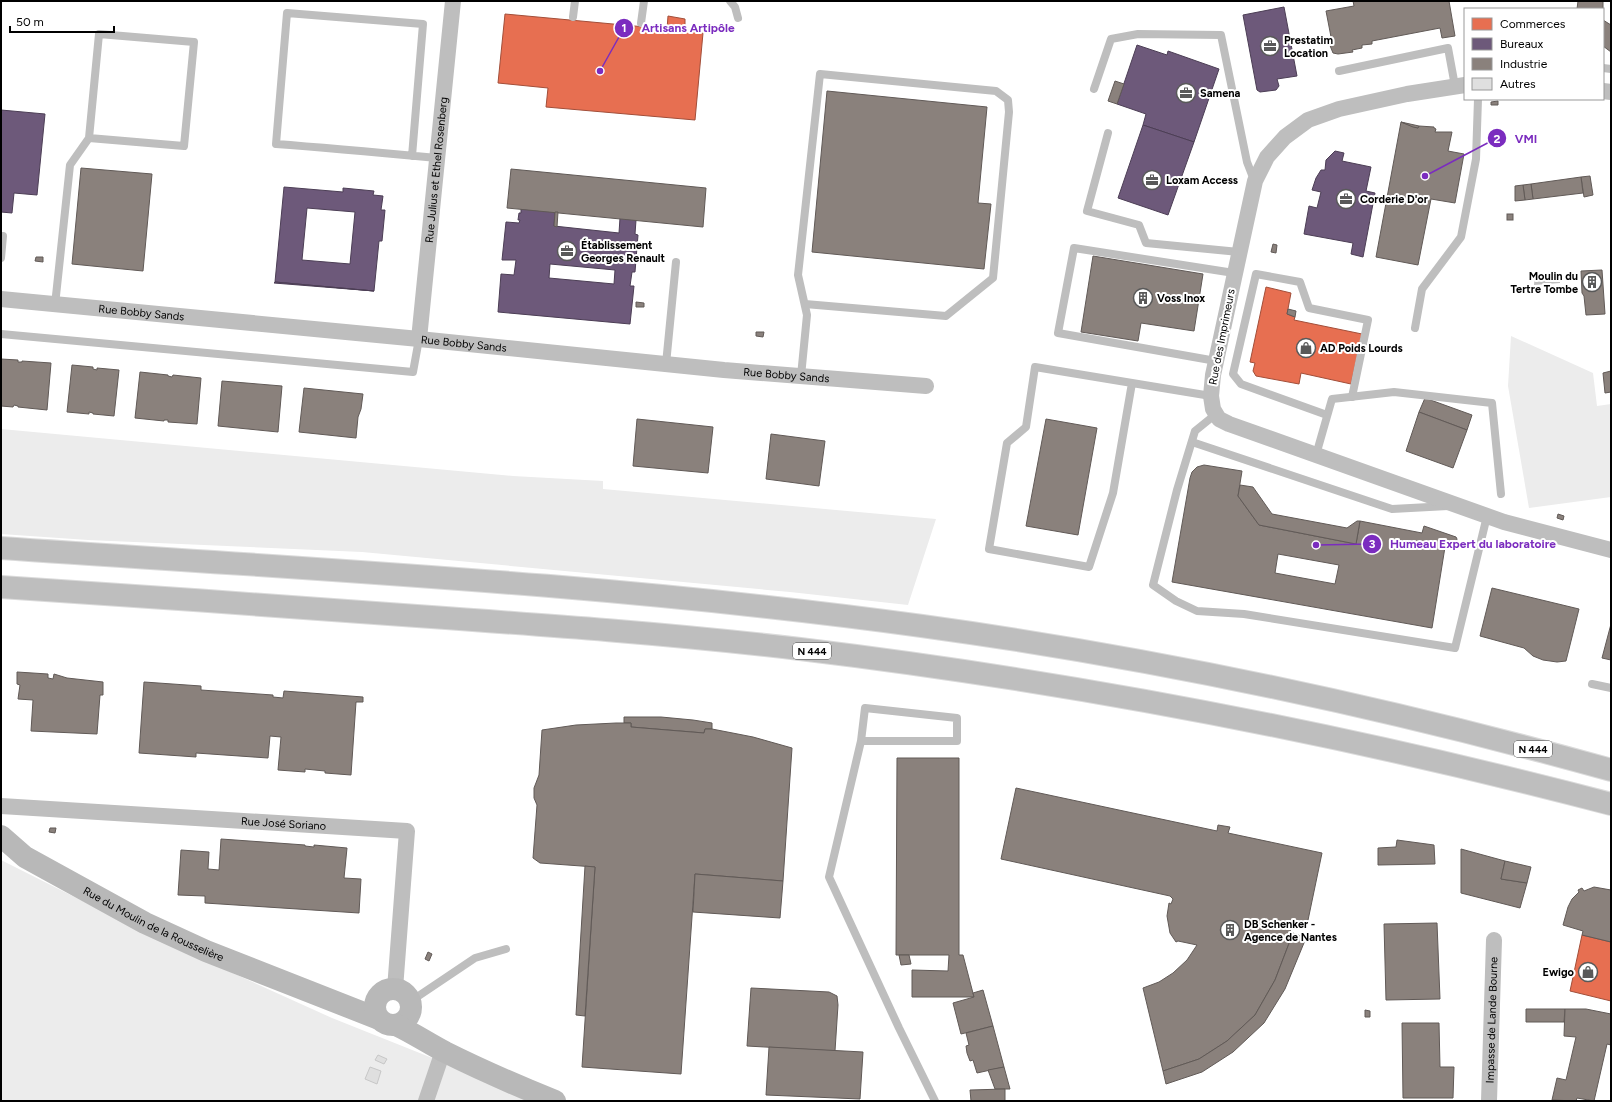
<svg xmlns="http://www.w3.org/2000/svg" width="1612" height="1102" font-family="Figtree,sans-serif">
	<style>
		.green { fill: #ececec }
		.water { fill: #bfbfbf }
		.shops { fill: #e76f51; stroke: #a24e39 }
		.offices { fill: #6d597a; stroke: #4c3e55; fill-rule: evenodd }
		.industry { fill: #8a817c; stroke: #615a57; fill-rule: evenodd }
		.building { fill: #dfdfdf; stroke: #c7c7c7 }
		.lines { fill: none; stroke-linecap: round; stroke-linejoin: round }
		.highway-casing { stroke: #dbdbdb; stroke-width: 24 }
		.lane { stroke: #bebebe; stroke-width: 8 }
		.street { stroke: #bebebe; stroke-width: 16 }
		.secondary { stroke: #b8b8b8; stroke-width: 22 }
		.highway { stroke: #bebebe; stroke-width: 22 }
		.labels { text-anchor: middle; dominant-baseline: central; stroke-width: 4; stroke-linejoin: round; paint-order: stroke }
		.shield { fill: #fff; stroke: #4c4c4c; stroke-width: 1 }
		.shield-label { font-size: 10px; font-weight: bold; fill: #000 }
		.poi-label { font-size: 11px; font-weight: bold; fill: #000; stroke: #fff; text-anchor: start }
		.street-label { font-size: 11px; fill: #000; stroke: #fff }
		.leader { fill: none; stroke: #7b2cbf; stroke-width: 1.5 }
		.callout-dot { fill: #7b2cbf; stroke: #fff; stroke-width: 1.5 }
		.mark-label { font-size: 12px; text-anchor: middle; font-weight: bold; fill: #fff }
		.callout-label { font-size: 12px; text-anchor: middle; font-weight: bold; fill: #7b2cbf; stroke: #fff; stroke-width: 4; stroke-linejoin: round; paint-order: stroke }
	</style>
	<rect width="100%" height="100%" fill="#fff"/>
	<g class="green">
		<polygon points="1511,336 1593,373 1597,406 1611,404 1611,497 1529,508 1508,386"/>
		<polygon points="1,429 513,476 603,481 603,489 936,519 908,605 790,592 362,552 88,540 1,534"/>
		<polygon points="1,860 164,942 332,1018 540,1101 1,1101"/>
	</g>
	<polygon class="water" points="1560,273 1560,283 1534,285 1535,274"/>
	<g class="shops">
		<polygon points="505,14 667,29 668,16 685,19 685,31 703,33 695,120 546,107 548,88 498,83"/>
		<polygon points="1266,287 1291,293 1287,314 1295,317 1294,320 1362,334 1351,384 1301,373 1299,384 1256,376 1253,371 1255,363 1250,362"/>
		<polygon points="1582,935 1611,942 1611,1001 1570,991"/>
	</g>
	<g class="offices">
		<polygon points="1284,7 1297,76 1277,79 1279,86 1276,90 1260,92 1257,90 1243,15"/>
		<polygon points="1137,45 1167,55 1168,51 1219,69 1194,142 1143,125 1146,114 1117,104"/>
		<polygon points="1,110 45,114 37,195 14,193 12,213 1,212"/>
		<polygon points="1143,125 1194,142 1168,215 1118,198"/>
		<polygon points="1335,151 1344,153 1342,161 1371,167 1366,191 1375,193 1363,257 1351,254 1353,243 1304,234 1309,206 1317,208 1321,192 1312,190 1316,178 1321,170 1325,170 1326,160"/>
		<path d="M284,187L343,192V188L374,191L373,195L383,196L381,210H385L382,241H379L374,291L275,282ZM307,208L355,212L350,264L302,260Z"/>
		<path d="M521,209L555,212L554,226L619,233L620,218L636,220L635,234L638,235L635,272H632L630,286H634L630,324L498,312L501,274L514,275L516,260H502L506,222L519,223L520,220H518L519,213H521ZM550,264L615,270L614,284L549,278Z"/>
		<polygon points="275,282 374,291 274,283"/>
	</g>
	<g class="industry">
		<polygon points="1353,1 1449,1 1455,36 1442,38 1440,28 1372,41 1372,44 1362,45 1362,48 1352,50 1353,52 1338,54 1333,53 1329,43 1332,42 1326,11 1354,6"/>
		<polygon points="1578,1 1603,1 1603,9 1577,9"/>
		<polygon points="1603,20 1611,25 1611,52 1603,46"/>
		<polygon points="1115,81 1124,84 1117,104 1108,101"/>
		<polygon points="827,91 987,107 978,203 991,204 984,269 812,252"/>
		<polygon points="1498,101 1498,105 1491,105 1491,102"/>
		<polygon points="1401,122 1418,128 1419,126 1434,127 1434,128 1436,129 1435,132 1452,132 1448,151 1464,154 1455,203 1431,199 1418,265 1376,257"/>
		<polygon points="1401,122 1419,126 1418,128 1413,127"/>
		<polygon points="81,168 152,174 143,271 72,264"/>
		<polygon points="511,169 706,188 703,227 507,208"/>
		<polygon points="1590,176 1593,195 1584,197 1581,177"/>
		<polygon points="1581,177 1583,193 1533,199 1531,184"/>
		<polygon points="1531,184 1533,199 1525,200 1523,185"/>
		<polygon points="1523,185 1525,200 1515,201 1515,186"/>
		<polygon points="555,212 558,212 557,227 554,226"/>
		<rect x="1507" y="214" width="6" height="6"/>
		<polygon points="1273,244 1277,245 1276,253 1271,252"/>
		<polygon points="1093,256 1203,274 1194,331 1141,323 1138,341 1081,332"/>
		<polygon points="36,257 43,257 43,262 35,261"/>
		<polygon points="1602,270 1605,314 1586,315 1584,296 1582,293 1581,271"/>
		<polygon points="636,302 644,303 644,307 636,307"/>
		<polygon points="1288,309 1296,311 1295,317 1287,314"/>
		<polygon points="756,332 764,332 763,337 756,336"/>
		<polygon points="1,359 18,360 18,362 22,362 22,361 51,363 47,410 18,407 18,406 14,405 13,407 1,406"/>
		<polygon points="72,365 93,367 93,369 97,370 97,368 119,370 114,416 93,414 93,413 89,412 89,414 67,412"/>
		<polygon points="1611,371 1611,392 1605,393 1603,373"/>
		<polygon points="140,372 168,375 168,376 172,377 173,375 201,378 197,424 168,422 168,420 164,420 164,421 135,418"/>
		<polygon points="222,381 282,386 278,432 218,426"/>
		<polygon points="304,388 363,394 361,409 358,417 356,438 299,432"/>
		<polygon points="1425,398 1472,415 1467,430 1419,412"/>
		<polygon points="1419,412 1467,430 1453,468 1406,451"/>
		<polygon points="637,419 713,427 708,473 633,466"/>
		<polygon points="1046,419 1097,428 1078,535 1026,526"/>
		<polygon points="771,434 825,441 819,486 766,479"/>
		<path d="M1204,465L1242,471L1238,496L1259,525L1356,544L1360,521L1422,533L1424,526L1456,537L1457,539L1456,544L1450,548L1445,547L1432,628L1172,582L1190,478L1192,472L1197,467ZM1278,554L1339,565L1335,584L1275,573Z"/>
		<polygon points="1240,485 1253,487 1272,514 1347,528 1357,521 1360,521 1356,544 1259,525 1238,496"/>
		<polygon points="1558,514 1564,516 1563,520 1557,518"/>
		<polygon points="1492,588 1579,609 1566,661 1557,662 1543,660 1533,656 1524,648 1480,636"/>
		<polygon points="1611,624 1611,660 1602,658"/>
		<polygon points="17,672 48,674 48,678 53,679 54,674 67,678 103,682 103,695 100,695 97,734 31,731 33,700 18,699 20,685 17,684"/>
		<polygon points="144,682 201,686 201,690 273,695 273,697 283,698 284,691 363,697 363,702 356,702 351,775 325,773 325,771 305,769 305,772 278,770 281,737 270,736 268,758 196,753 196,757 139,753"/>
		<polygon points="624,717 661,717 693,720 712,723 712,729 705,729 704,733 631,727 631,723 624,723"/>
		<polygon points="616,723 631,723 631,727 704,733 705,729 712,729 753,737 792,748 783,881 695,874 681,1074 582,1067 595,867 540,863 533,858 537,805 534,798 534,788 539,775 542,730 576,725"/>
		<polygon points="897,758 959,758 959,955 963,955 974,997 912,997 912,970 948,971 949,955 896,955"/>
		<polygon points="1016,788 1217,831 1218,825 1230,827 1228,833 1322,853 1307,925 1292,922 1290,932 1293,933 1275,980 1255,1015 1227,1041 1199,1059 1163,1071 1143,988 1159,982 1173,973 1187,960 1197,945 1178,941 1176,942 1170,933 1167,916 1169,903 1171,904 1173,899 1170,896 1001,859"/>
		<polygon points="50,828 56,828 55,833 49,832"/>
		<polygon points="221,839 305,845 305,846 314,847 314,845 347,848 344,878 361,879 359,913 205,903 205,896 178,895 181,850 209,852 208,869 219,870"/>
		<polygon points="1397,840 1434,845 1435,864 1378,865 1378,848 1396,847"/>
		<polygon points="1461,849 1505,861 1501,879 1527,883 1520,908 1461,893"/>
		<polygon points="1505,861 1531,867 1527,883 1501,879"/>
		<polygon points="585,866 595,867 585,1016 576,1015"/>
		<polygon points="695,874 783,881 780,918 693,912"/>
		<polygon points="1594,887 1611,890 1611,942 1582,935 1583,931 1563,925 1568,907 1572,899 1579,892 1578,890 1582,888 1584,891"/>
		<polygon points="1437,923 1440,999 1386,1000 1384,924"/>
		<polygon points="1293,933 1306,938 1285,989 1264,1023 1233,1052 1202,1072 1166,1084 1163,1071 1199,1059 1227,1041 1255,1015 1275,980"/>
		<polygon points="428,952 432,954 429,961 425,959"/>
		<polygon points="899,955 909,955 911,964 901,965"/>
		<polygon points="751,988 829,992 837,996 838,1005 835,1051 747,1046"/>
		<polygon points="983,990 993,1026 961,1034 953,1003 974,997 973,993"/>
		<polygon points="1526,1009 1565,1009 1564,1022 1526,1022"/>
		<polygon points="1565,1009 1586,1009 1611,1014 1611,1045 1607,1044 1594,1101 1577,1098 1576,1101 1552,1100 1557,1078 1566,1080 1576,1037 1564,1036"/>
		<polygon points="1365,1010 1370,1011 1370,1017 1365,1017"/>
		<polygon points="1402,1023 1439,1023 1440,1067 1454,1067 1453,1098 1403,1098"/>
		<polygon points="993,1026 1004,1067 977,1073 973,1060 970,1061 967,1053 966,1046 969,1045 966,1033"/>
		<polygon points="769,1047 863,1052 860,1099 766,1095"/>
		<polygon points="1004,1067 1010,1089 995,1089 988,1070"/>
		<polygon points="1005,1089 1005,1101 971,1101 970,1090"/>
	</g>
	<g class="building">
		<polygon points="378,1055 387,1059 384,1064 375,1060"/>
		<polygon points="370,1067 381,1071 377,1084 365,1079"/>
	</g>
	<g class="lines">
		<g class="highway-casing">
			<g id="highway">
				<path d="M1,548C308,569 617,584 922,626C1155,658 1385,707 1611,770"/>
				<path d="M1,587C140,596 278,606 417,616C545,625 673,634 800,649C1074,682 1344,734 1611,804"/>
			</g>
		</g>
		<g class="lane">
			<polyline points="730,1 735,7 738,18"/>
			<polyline points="573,17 575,1"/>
			<polyline points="641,23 644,1"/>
			<polyline points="1603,68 1611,69"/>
			<polyline points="1339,71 1448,48 1455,86"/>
			<polyline points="1094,89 1111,39 1138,34 1221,35 1247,162 1254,180"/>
			<polyline points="1108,133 1087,211 1139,225 1146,243 1239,252"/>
			<path d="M412,156L423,24L287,13L276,144C329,148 383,153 437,158"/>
			<polyline points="1,236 3,236 1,258"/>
			<polyline points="55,305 70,165 89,138 99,34 194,42 184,146 89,138"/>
			<polyline points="1415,328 1422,289 1461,237 1476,159 1478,99"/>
			<polyline points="1,334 413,372 419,339"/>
			<polyline points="1216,361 1058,333 1074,248 1234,273"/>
			<polyline points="666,364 676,262"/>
			<polyline points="801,376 807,315 798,275 820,74 996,91 1008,100 1009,112 993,278 946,316 805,304"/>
			<polyline points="1132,383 1113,493 1089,567 989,549 1007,443 1026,427 1035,367 1211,396"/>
			<polyline points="1216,414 1195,431 1177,490 1153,585 1176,601 1197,611 1244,614 1455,648 1487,516"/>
			<polyline points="1327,415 1241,384 1233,374 1256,274 1300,282 1309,308 1368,320 1352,397"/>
			<polyline points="1192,442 1392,509 1448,506"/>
			<polyline points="1316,455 1332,399 1394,392 1492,403 1501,494"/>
			<polyline points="1592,684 1611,688"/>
			<polyline points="861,741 957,741 957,718 865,708 861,741 829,877 899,1028 935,1101"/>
			<polyline points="411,1001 475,958 506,949"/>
		</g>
		<g class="street">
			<polyline points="1465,85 1407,94 1339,109 1308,120 1285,137 1267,157 1255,181 1213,375 1211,396 1213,409 1219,419 1229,424 1504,522 1611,550"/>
			<polyline points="1603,91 1611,92"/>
			<path id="s1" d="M1,299L419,339L724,370L926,386"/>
			<path id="s2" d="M419,339L453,1"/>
			<path id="s3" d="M1,806L407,831L395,989"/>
			<polyline points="426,1101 443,1051"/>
			<path id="s4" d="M1489,1101L1494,940"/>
		</g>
		<g class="secondary">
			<path id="s5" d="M1,836L25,857L145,923L206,951L379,1019"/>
			<circle cx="393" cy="1007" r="18"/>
			<path d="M396,1025C413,1033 428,1043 445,1052C481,1070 518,1086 555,1101"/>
		</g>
		<use href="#highway" class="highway"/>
	</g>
	<defs>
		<g id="office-ring" transform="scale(1)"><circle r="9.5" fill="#fff" stroke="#595959" stroke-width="1.5"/><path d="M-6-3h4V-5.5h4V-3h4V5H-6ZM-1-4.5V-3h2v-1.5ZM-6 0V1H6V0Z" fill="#595959"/></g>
		<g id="building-ring" transform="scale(1)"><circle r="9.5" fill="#fff" stroke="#595959" stroke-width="1.5"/><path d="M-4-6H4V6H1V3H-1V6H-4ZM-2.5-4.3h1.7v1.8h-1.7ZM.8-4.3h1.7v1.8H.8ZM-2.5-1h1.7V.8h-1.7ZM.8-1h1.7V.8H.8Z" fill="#595959"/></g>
		<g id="shop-ring" transform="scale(1)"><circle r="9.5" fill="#fff" stroke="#595959" stroke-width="1.5"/><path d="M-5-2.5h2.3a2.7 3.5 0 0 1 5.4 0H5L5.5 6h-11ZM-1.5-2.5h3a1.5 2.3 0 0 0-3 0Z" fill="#595959"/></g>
	</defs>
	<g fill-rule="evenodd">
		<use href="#office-ring" x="1270" y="46"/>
		<use href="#office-ring" x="1186" y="93"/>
		<use href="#office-ring" x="1152" y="180"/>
		<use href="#office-ring" x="1346" y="199"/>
		<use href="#office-ring" x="567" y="251"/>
		<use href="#building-ring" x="1592" y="282"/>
		<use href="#building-ring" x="1143" y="298"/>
		<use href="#shop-ring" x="1306" y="348"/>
		<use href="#building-ring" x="1230" y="930"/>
		<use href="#shop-ring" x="1588" y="972"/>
	</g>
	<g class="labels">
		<g class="shield">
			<rect x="793" y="643" width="38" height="16" rx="3"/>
			<rect x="1514" y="741" width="38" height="16" rx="3"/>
		</g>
		<g class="shield-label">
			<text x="812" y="651">N 444</text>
			<text x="1533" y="749">N 444</text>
		</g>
		<g class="poi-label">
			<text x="1284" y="40">Prestatim<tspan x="1284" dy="13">Location</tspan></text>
			<text x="1200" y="93">Samena</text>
			<text x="1166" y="180">Loxam Access</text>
			<text x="1360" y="199">Corderie D'or</text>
			<text x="581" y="245">Établissement<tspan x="581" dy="13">Georges Renault</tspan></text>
			<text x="1578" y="276" text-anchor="end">Moulin du<tspan x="1578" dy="13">Tertre Tombe</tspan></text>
			<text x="1157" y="298">Voss Inox</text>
			<text x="1320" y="348">AD Poids Lourds</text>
			<text x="1244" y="924">DB Schenker -<tspan x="1244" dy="13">Agence de Nantes</tspan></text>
			<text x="1574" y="972" text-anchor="end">Ewigo</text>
		</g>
		<g class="street-label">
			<text stroke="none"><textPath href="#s2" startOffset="170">Rue Julius et Ethel Rosenberg</textPath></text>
			<text stroke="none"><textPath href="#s1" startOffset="141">Rue Bobby Sands</textPath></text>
			<text transform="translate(1222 337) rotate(-79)">Rue des Imprimeurs</text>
			<text stroke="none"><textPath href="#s1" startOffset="465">Rue Bobby Sands</textPath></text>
			<text stroke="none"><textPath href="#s1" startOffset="789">Rue Bobby Sands</textPath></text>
			<text stroke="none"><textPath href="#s3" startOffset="283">Rue José Soriano</textPath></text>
			<text stroke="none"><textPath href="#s5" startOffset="177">Rue du Moulin de la Rousselière</textPath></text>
			<text stroke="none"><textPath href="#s4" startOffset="81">Impasse de Lande Bourne</textPath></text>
		</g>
	</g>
	<path class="leader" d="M600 71L624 28M1425 176L1497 138M1316 545L1372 544"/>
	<g class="callout-dot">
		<circle cx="600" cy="71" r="4"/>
		<circle cx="1425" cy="176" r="4"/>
		<circle cx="1316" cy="545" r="4"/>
		<circle cx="624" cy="28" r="10"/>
		<circle cx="1497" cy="138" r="10"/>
		<circle cx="1372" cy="544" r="10"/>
	</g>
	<g class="mark-label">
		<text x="624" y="32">1</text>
		<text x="1497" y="143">2</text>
		<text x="1372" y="548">3</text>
	</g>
	<g class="callout-label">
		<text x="688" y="32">Artisans Artipôle</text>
		<text x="1526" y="143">VMI</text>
		<text x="1473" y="548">Humeau Expert du laboratoire</text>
	</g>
	<rect width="1612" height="1102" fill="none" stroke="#000000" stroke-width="4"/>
	<rect x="1464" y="8" width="140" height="92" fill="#ffffff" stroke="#999999"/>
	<rect x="1472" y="18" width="20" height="12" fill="#e76f51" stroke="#999999"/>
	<text x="1500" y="28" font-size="12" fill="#000000">Commerces</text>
	<rect x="1472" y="38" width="20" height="12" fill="#6d597a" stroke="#999999"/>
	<text x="1500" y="48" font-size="12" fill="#000000">Bureaux</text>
	<rect x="1472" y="58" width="20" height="12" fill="#8a817c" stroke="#999999"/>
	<text x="1500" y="68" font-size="12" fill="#000000">Industrie</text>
	<rect x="1472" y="78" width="20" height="12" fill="#dfdfdf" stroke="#999999"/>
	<text x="1500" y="88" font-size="12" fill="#000000">Autres</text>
	<path d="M10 26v6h104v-6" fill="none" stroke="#000000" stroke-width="2"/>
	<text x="16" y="26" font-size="12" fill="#000000" stroke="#ffffff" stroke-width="3" paint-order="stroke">50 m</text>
</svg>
